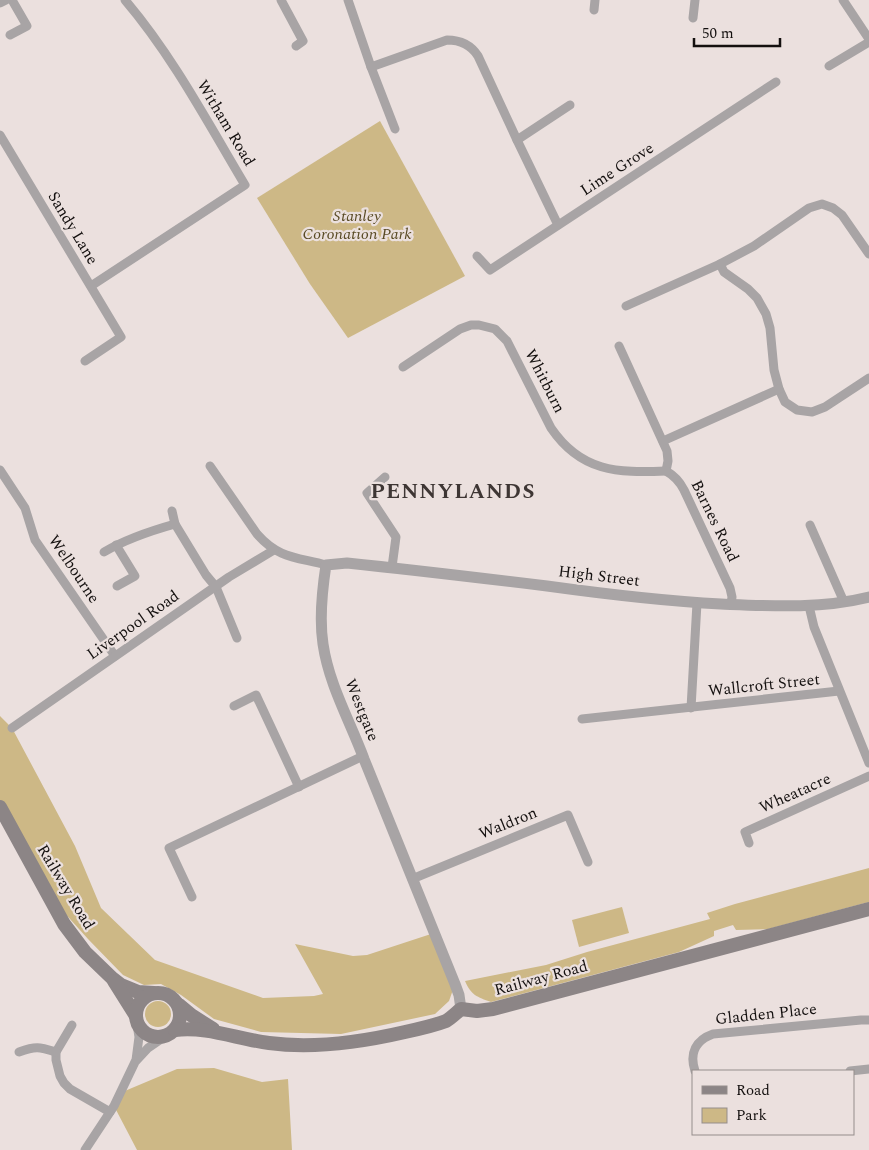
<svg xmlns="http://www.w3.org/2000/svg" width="869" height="1150" font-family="Spectral,serif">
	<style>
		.green { fill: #cdb886 }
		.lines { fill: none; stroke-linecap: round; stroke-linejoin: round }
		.minor { stroke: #a8a4a5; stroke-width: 9 }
		.tertiary { stroke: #a8a4a5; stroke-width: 11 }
		.secondary { stroke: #8c8586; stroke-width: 14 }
		.labels { text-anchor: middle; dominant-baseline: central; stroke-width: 4.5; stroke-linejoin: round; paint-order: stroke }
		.street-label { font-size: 16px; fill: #14100f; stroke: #ebe0de }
		.park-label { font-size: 16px; font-style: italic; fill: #594a24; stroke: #ebe0de }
		.district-label { font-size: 21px; font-weight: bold; letter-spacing: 1px; fill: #3e3634; stroke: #ebe0de }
	</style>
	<rect width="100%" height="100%" fill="#ebe0de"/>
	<g class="green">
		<polygon points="380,121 465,276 348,338 310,284 257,198"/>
		<polygon points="0,716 12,728 75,846 101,908 155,960 263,998 314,996 323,994 295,944 353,956 367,955 434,933 455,984 449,1001 435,1014 341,1034 261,1032 214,1019 181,995 161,984 144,985 123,975 88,939 61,909 0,807"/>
		<path d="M869,868V902L865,903L768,929L736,930L733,925L714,931V936L679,952L491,1002C477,997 471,995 465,981L546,965L587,952L710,919L707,913L735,904Z"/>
		<polygon points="622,907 629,933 579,947 572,920"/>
		<circle cx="158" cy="1014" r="13"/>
		<polygon points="214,1068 262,1082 288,1079 292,1150 137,1150 114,1106 120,1093 177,1069"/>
	</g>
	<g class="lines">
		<g class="minor">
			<polyline points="281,0 303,41 296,46"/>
			<polyline points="348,0 371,67 395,129"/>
			<polyline points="843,0 869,39"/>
			<polyline points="0,3 6,0"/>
			<polyline points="594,10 595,0"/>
			<polyline points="693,18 695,0"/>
			<polyline points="10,35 27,26 12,0"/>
			<polyline points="829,66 869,42"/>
			<path d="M371,67L447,40C461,40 471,45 478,56L517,140L558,225"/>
			<polyline points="0,135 121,337 85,361"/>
			<polyline points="517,140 570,105"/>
			<polyline points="477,256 490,270 776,82"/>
			<polyline points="720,264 724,272 748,289 757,298 766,314 770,328 774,370 779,389 785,402 797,410 812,412 825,407 869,378"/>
			<path d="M91,286L245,185C208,123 172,55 125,0"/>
			<polyline points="626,306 720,264 754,246 809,208 822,204 833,208 842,215 869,254"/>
			<path d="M619,346L667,451L668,461L666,471C675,476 680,482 684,490L730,588L732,597L731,604"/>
			<path d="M403,367L460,329L471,325H479L495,329L507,341L551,428C581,472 617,473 666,471"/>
			<polyline points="663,441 779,389"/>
			<path d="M210,466L257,534C279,559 297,557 326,565"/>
			<polyline points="0,470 25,508 35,540 115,656"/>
			<polyline points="385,477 367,493 396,537 392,567"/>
			<polyline points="172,511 175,524"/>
			<polyline points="810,525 844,602"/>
			<polyline points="116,545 135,576 117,586"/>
			<path d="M104,552C126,539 150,531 175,524L206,575L216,587L237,638"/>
			<polyline points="809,606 814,627 869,763"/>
			<polyline points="234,706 256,695 299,787"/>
			<polyline points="691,708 697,603"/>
			<polyline points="582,719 839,691"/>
			<polyline points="12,728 229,577 274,550"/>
			<polyline points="749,843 745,832 869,776"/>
			<polyline points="412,879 568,815 588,862"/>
			<polyline points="192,897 169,848 363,756"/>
			<polyline points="72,1025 56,1052 56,1060 60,1076 64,1083 70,1089 110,1112"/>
			<path d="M19,1052C36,1046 39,1047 56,1052"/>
			<polyline points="136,1060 139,1037 137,1024"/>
			<path d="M695,1071C689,1053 696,1040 713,1034L861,1020H869"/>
			<polyline points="850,1071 869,1069"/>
			<polyline points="85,1150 114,1106 135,1062 148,1048 164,1037"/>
		</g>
		<path class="tertiary" d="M461,1009L459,995L455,984C424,909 394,834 364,759C350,721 329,685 323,644C319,618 322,591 326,565L347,563C414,570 481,578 547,586C605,594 663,601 721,604C771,606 821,609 869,597"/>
		<g class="secondary">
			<polyline points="0,807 64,924 85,952 112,978 121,985 138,992 154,993"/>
			<polyline points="114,981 136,1016"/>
			<circle cx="158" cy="1015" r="22"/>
			<polyline points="179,1005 191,1015 213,1029"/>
			<path d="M175,1030C207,1026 237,1039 269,1043C314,1049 362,1042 405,1032C419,1029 433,1026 446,1021C451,1018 456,1013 461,1009L477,1011L493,1009L869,909"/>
		</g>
	</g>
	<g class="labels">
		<g class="street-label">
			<text transform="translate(226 123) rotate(59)">Witham Road</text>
			<text transform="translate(617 169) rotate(-33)">Lime Grove</text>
			<text transform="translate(73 228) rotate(59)">Sandy Lane</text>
			<text transform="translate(545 381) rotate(63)">Whitburn</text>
			<text transform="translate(715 521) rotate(64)">Barnes Road</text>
			<text transform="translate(74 569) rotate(56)">Welbourne</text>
			<text transform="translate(599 576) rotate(7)">High Street</text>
			<text transform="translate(133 625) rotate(-35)">Liverpool Road</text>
			<text transform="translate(764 685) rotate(-6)">Wallcroft Street</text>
			<text transform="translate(362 710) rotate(68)">Westgate</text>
			<text transform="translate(795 793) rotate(-24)">Wheatacre</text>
			<text transform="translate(508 823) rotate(-22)">Waldron</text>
			<text transform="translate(66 887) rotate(59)">Railway Road</text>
			<text transform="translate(541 978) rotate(-15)">Railway Road</text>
			<text transform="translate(766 1014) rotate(-6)">Gladden Place</text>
		</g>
		<g class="park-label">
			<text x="357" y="216">Stanley<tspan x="357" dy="18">Coronation Park</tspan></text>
		</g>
		<g class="district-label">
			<text x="453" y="492">PENNYLANDS</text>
		</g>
	</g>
	<rect x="692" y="1070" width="162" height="65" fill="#ebe0de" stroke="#958d8b"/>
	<rect x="702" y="1086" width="25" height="8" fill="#8c8586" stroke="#958d8b"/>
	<text x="736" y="1095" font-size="15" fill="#14100f">Road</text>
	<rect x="702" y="1108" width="25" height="15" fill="#cdb886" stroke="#958d8b"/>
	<text x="736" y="1120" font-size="15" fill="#14100f">Park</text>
	<path d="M694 38v8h86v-8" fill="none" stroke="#14100f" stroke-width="2.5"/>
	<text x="702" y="38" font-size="15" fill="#14100f" stroke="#ebe0de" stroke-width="4" paint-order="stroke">50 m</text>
</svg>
